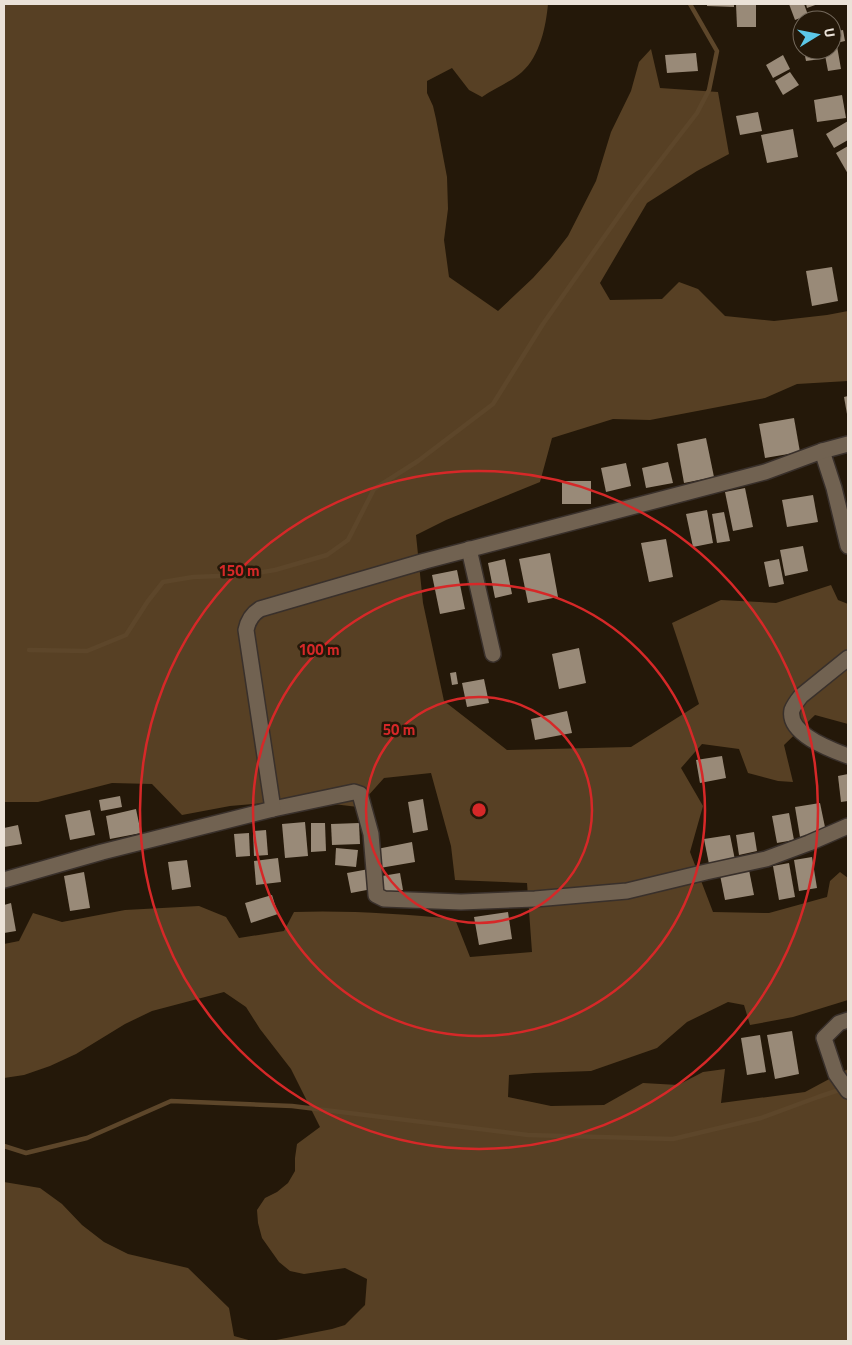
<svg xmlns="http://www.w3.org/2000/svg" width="852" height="1345" font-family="'Titillium Web',sans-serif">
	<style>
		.forest { fill: #574024 }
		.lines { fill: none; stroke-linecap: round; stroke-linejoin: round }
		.stream { stroke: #5d462a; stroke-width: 4.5 }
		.building { fill: #998a78 }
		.street-casing { stroke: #39302b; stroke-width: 18 }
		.street { stroke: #716251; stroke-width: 15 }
		.ring { fill: none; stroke: #d62828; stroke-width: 2.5 }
		.centre { fill: #d62828; stroke: #241809; stroke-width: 2.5 }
		.ring-label { font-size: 15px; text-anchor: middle; font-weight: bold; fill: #d62828; stroke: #241809; stroke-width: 5; stroke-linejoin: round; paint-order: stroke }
	</style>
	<rect width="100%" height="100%" fill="#241809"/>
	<g class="forest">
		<path d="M4,4H548C546,26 540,56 522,72C512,81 494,89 482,97L469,90L452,68L427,81V93L433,106L436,119L447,177L448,209L444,240L449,277L498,311L533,278L551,258L568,236L596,181L611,132L631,91L639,62L651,49L660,88L718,92L729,154L697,171L647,203L600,283L610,300L662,299L679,282L698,289L725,316L774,321L827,315L848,311V381L797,384L765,398L650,420L613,419L552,438L540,482L446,520L416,535L423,603L444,701L507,750L631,747L699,704L672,623L721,600L776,603L831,585L838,600L848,604V724L815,715L784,745L793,782L778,781L748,773L739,749L702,744L681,768L703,806L690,852L713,912L769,913L827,897L830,881L840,872L848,878V1000L793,1017L750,1025L744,1005L728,1002L687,1022L657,1048L591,1071L534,1073L509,1075L508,1097L551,1106L604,1105L643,1083L678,1085L703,1072L725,1069L721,1103L805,1092L848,1069V1341H271L332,1329L345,1325L365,1305L367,1279L345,1268L304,1274L290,1271L279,1262L262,1238L258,1223L257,1210L265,1198L277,1192L288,1183L295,1171V1158L297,1144L320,1127L291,1069L260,1029L246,1007L224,992L152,1011L125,1024L76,1054L50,1066L24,1075L4,1078V944L19,941L33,913L62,922L125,910L199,906L226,917L239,938L284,931L294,912C347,910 401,914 455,919L470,957L532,952L527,883L455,880L451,846L431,773L384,778L358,807L300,800L230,806L182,815L152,784L112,783L38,802H4Z"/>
		<polygon points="4,1182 40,1188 62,1204 82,1225 104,1242 128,1254 188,1268 229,1308 234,1336 252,1341 4,1341"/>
	</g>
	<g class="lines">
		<g class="stream">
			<polyline points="29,650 87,651 126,635 148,601 163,582 193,577 245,575 275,570 327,555 348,540 374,489 418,461 493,404 543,324 633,196 697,113 709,90 717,51 690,4"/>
			<polyline points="4,1146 26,1153 87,1138 171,1101 292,1106 528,1135 673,1139 761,1118 818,1097 842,1089"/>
		</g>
	</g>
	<g class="building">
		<polygon points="707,4 734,4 734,7 707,6"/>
		<polygon points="736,4 756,4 756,27 737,27"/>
		<polygon points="789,4 804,4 808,15 795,20"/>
		<polygon points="806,4 818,4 807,8"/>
		<polygon points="831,16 832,20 818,20 818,19"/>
		<polygon points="843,30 845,41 832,44 832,32"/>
		<polygon points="837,46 841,69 828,71 824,50 832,50 832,47"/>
		<polygon points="811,50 820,50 821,59 806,61 804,51"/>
		<polygon points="696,53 698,71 667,73 665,55"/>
		<polygon points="783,55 790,69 773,78 766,65"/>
		<polygon points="790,72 799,85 783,95 775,81"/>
		<polygon points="842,95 846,118 817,122 814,100"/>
		<polygon points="758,112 762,131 740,135 736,116"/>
		<polygon points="848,121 848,140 834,148 826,134"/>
		<polygon points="793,129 798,157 767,163 761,135"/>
		<polygon points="848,146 848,174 836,153"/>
		<polygon points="832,267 838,301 812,306 806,271"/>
		<polygon points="848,396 848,414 847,414 844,397"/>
		<polygon points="794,418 800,452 765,458 759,424"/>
		<polygon points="706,438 714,477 684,483 677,444"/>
		<polygon points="668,462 673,483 646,488 642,468"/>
		<polygon points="626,463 631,486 606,492 601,468"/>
		<rect x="562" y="481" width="29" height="23"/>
		<polygon points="745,488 753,527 733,531 725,492"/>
		<polygon points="813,495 818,522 787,527 782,500"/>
		<polygon points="707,510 713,543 693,547 686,514"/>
		<polygon points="724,512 730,541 717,543 712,514"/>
		<polygon points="666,539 673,577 649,582 641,543"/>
		<polygon points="803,546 808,571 785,576 780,550"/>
		<polygon points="550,553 558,597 528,603 519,559"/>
		<polygon points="505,559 512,594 495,598 488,563"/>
		<polygon points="779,559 784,584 769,587 764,562"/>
		<polygon points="457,570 465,609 440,614 432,575"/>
		<polygon points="579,648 586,683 559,689 552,654"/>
		<polygon points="456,672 458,684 452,685 450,673"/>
		<polygon points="484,679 489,703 467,707 462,683"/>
		<polygon points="567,711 572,733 535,740 531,719"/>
		<polygon points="722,756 726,778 700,783 696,760"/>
		<polygon points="848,774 848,801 841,802 838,776"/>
		<polygon points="120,796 122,807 101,811 99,800"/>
		<polygon points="423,799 428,830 413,833 408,802"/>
		<polygon points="820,803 826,832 800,837 795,807"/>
		<polygon points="136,809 141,833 110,839 106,816"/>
		<polygon points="90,810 95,835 70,840 65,815"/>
		<polygon points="789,813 794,840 777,843 772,816"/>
		<polygon points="305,822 308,856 285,858 282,824"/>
		<polygon points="311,823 325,823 326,851 311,852"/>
		<polygon points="359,823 360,844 332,845 331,824"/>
		<polygon points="18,825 22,844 4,847 4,828"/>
		<polygon points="266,830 268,855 254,856 253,831"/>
		<polygon points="754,832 757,851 739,855 736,835"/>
		<polygon points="249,833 250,856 236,857 234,834"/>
		<polygon points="730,835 735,860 709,864 704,839"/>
		<polygon points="412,842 415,862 380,868 377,849"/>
		<polygon points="336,848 358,850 356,867 335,865"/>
		<polygon points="812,857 817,888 799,891 794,860"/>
		<polygon points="278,858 281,882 256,885 254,861"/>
		<polygon points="187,860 191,887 172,890 168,862"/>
		<polygon points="789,863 795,897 779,900 773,866"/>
		<polygon points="369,869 372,889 351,893 347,873"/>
		<polygon points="749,870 754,895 725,900 720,875"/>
		<polygon points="84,872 90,908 70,911 64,876"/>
		<polygon points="400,873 403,890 379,894 376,877"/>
		<polygon points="272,895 278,914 251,923 245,903"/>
		<polygon points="11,903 16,931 4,933 4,905"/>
		<polygon points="508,912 512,939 479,945 474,917"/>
		<polygon points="792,1031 799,1074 775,1079 767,1035"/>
		<polygon points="760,1035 766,1072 747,1075 741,1038"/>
	</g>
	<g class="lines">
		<g class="street-casing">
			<g id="street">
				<polyline points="822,451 834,488 848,546"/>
				<polyline points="469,549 493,654"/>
				<path d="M848,658L801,696C797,701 794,705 792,710C787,734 832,750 848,756"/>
				<polyline points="273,809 354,792 360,794 371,834 376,895 384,899 461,902 535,899 627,891 706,872 766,859 809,843 848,826"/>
				<path d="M4,880L102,852L273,809L246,630C248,620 252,614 260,609L425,561L765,472L822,451L848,444"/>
				<polyline points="848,1020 839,1023 824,1038 836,1074 848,1091"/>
			</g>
		</g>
		<use href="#street" class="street"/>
	</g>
	<g class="ring">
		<circle cx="479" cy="810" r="113"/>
		<circle cx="479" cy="810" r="226"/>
		<circle cx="479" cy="810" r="339"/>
	</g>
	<circle cx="479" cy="810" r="8" class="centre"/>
	<g class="ring-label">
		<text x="239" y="576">150 m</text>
		<text x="319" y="655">100 m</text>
		<text x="399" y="735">50 m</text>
	</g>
	<rect width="852" height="1345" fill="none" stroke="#ebe2d8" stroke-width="10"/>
	<g transform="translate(817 35) rotate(80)"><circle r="24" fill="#241809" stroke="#74695c"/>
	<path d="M0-4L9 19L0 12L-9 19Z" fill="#5cc7e7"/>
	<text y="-8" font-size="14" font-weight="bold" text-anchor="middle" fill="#ebe2d8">U</text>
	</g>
</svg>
